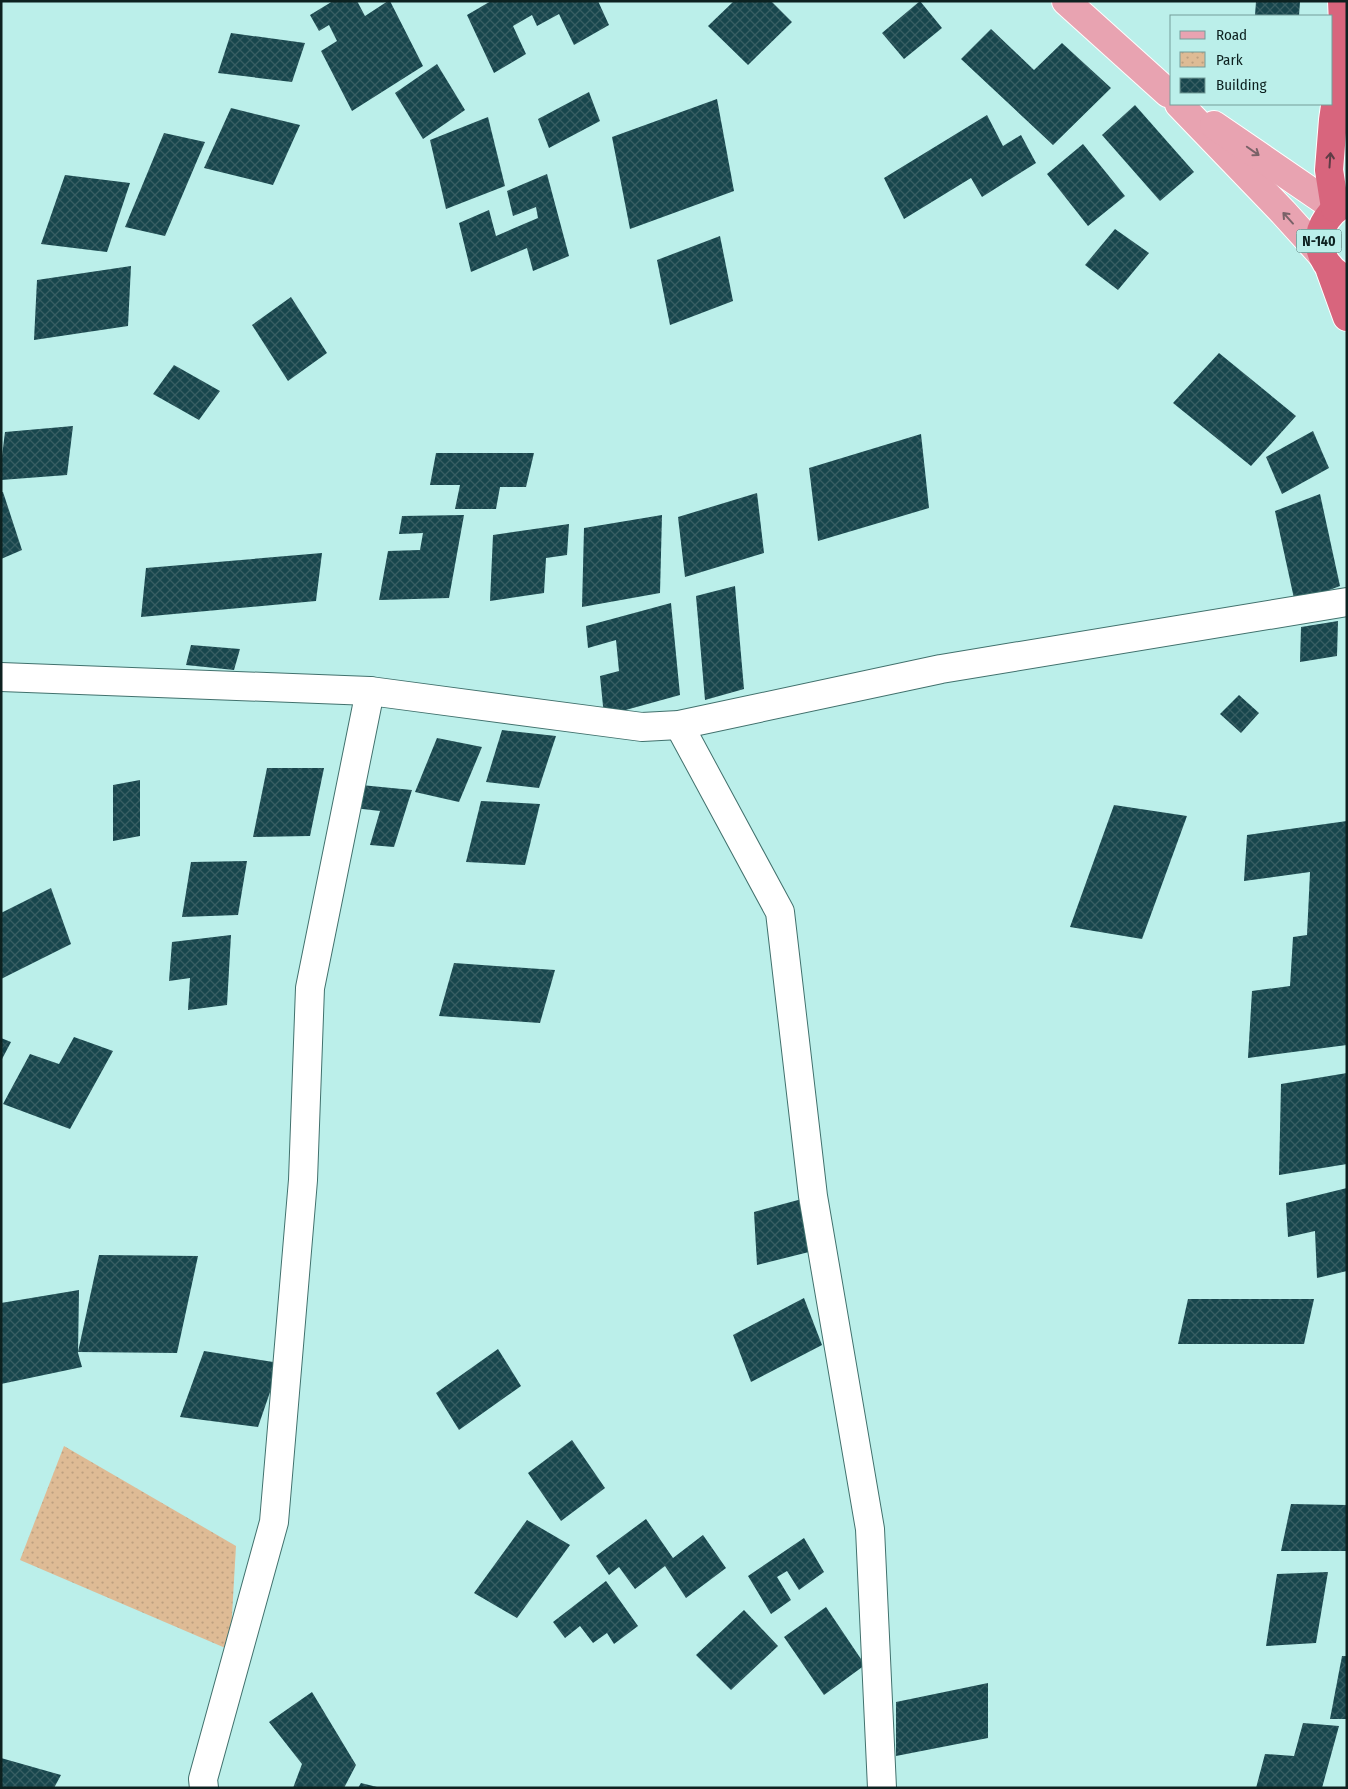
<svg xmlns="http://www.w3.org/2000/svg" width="1348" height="1789" font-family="'Fira Sans Condensed',sans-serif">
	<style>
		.park { fill: url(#park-dots) }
		.building { fill: url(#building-cross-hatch) }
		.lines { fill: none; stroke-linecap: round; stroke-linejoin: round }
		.minor-casing { stroke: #41716d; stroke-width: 30 }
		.major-casing { stroke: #fff; stroke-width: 30 }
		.highway-casing { stroke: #fff; stroke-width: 30 }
		.minor { stroke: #fff; stroke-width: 28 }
		.major { stroke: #e8a3b1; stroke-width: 28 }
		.highway { stroke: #d8657d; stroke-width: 28 }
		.oneway { stroke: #7a6268 }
		.oneway2 { stroke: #5e3c45 }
		.labels { text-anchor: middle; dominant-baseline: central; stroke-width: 5; stroke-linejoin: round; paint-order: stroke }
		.shield { fill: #bbefea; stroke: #415f5d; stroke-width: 1 }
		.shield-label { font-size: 14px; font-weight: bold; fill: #0d2120 }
	</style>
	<defs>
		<pattern id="park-dots" width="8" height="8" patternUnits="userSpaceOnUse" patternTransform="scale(1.25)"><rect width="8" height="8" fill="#debb95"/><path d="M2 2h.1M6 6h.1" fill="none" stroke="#bda080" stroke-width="1.8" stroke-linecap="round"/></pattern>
		<pattern id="building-cross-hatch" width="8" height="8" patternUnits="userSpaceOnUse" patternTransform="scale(1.25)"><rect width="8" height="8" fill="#18464d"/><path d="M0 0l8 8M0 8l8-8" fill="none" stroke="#385e63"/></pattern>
	</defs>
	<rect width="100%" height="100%" fill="#bbefea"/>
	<polygon class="park" points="64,1446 236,1546 230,1650 20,1560"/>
	<g class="building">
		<polygon points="333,1 357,1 365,16 388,1 390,1 423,66 352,111 321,51 337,41 329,25 319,31 310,15"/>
		<polygon points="491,1 598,1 609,25 574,45 559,14 537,26 532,15 513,26 526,54 494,73 467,15"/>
		<polygon points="734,1 771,1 792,22 748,65 708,26"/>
		<polygon points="920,1 942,28 904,59 882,33"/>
		<polygon points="1256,1 1300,1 1299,16 1255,16"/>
		<polygon points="991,29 1034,70 1062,43 1111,88 1053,145 961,59"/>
		<polygon points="231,33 305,43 292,82 218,73"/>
		<polygon points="437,64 465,110 423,139 395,93"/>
		<polygon points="589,92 600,121 549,148 538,119"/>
		<polygon points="717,99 734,191 630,229 612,137"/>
		<polygon points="1135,105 1194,172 1160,201 1102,135"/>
		<polygon points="231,108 300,125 273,185 204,168"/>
		<polygon points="987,115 1003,146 1021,135 1036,163 982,197 971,178 904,219 884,178"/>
		<polygon points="488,117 505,186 446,209 430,140"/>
		<polygon points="164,133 205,142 165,236 125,227"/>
		<polygon points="1083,144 1125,196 1088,226 1047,174"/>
		<polygon points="547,174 569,256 533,271 527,248 471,272 459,223 489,210 496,236 538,218 536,207 513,216 507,191"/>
		<polygon points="65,175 130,183 107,252 41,244"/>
		<polygon points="1115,229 1149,253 1118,290 1085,265"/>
		<polygon points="720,236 733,301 670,325 657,260"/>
		<polygon points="131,266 128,326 34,340 37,280"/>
		<polygon points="291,297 327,353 288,381 252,325"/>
		<polygon points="1219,353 1296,416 1251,466 1173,403"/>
		<polygon points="174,365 220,391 199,420 153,394"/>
		<polygon points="73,426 67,475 1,480 1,464 5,432"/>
		<polygon points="1313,431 1329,468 1282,494 1266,457"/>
		<polygon points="921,434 929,508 818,541 809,468"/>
		<polygon points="436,453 534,453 526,487 500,487 496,509 455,509 460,485 430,485"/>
		<polygon points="1,492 3,492 22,550 1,559"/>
		<polygon points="757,493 764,553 685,577 678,517"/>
		<polygon points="1320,494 1340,586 1295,603 1275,511"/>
		<polygon points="464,515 449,598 379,600 388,551 420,550 423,533 399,534 402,516"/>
		<polygon points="662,515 660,593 582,607 584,528"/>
		<polygon points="569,524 567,555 546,558 544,593 490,601 493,535"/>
		<polygon points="322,553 316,601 141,617 146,568"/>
		<polygon points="735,586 744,689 705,700 696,596"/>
		<polygon points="671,603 680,695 604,716 600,676 619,671 616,640 588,648 586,626"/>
		<polygon points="1338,621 1337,656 1300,662 1301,627"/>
		<polygon points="191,645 240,649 234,670 186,665"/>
		<polygon points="1239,695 1259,713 1241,733 1220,714"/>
		<polygon points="502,730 556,736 539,788 486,782"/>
		<polygon points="437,738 482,747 459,802 415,792"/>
		<polygon points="267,768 324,768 310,836 253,837"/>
		<polygon points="140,780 140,836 113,841 113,785"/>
		<polygon points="361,785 412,790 394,847 370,845 380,811 354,808"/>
		<polygon points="481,801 540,804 525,865 466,862"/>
		<polygon points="1114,805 1187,816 1142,939 1070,927"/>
		<polygon points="1347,821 1347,1045 1248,1058 1252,991 1290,986 1293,937 1307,935 1310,872 1244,881 1247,835"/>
		<polygon points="247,861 238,915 182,917 191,862"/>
		<polygon points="51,888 71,944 1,979 1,913"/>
		<polygon points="231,935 227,1005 188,1010 190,978 169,981 172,942"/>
		<polygon points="454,963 555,970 540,1023 439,1016"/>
		<polygon points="74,1037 113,1051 70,1129 3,1104 30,1054 59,1064"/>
		<polygon points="1,1038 11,1042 1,1061"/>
		<polygon points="1347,1073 1347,1164 1279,1175 1281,1084"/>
		<polygon points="1347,1188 1347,1271 1317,1278 1315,1231 1288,1237 1286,1203"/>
		<polygon points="813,1196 817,1250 757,1265 754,1212"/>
		<polygon points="99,1255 198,1256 177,1353 78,1352"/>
		<polygon points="79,1290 78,1353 82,1367 1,1384 1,1303"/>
		<polygon points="804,1298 822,1345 751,1382 733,1335"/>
		<polygon points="1188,1299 1314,1299 1304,1344 1178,1344"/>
		<polygon points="498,1349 521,1386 459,1430 436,1393"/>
		<polygon points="204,1351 280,1363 258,1427 180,1417"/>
		<polygon points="572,1440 605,1488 561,1521 528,1473"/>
		<polygon points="1291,1504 1347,1505 1347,1551 1281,1551"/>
		<polygon points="646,1519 673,1558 703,1535 726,1568 686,1598 665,1566 635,1589 619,1567 609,1575 596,1556"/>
		<polygon points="527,1520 570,1545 517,1618 474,1593"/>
		<polygon points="804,1538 824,1572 799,1590 787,1571 777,1577 791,1600 771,1614 748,1576"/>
		<polygon points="1328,1572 1316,1643 1266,1646 1277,1574"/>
		<polygon points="606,1581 638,1626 614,1644 607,1633 593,1643 580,1626 565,1638 553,1622"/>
		<polygon points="826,1607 865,1665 824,1695 784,1637"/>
		<polygon points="744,1610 778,1646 731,1690 696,1655"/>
		<polygon points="1342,1656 1347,1656 1347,1719 1330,1719"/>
		<polygon points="988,1683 988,1738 896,1756 896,1702"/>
		<polygon points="312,1692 356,1765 344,1788 293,1788 302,1764 269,1722"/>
		<polygon points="1303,1723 1339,1726 1322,1788 1256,1788 1265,1754 1294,1756"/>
		<polygon points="1,1758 61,1775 54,1788 1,1788"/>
		<polygon points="361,1783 377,1787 376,1788 358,1788"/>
	</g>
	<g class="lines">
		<g class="minor-casing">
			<g id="minor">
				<polyline points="1,677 370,691 642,727 679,725 941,669 1347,602"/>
				<polyline points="679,725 780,912 813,1196 870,1529 882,1788"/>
				<polyline points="204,1788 203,1779 274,1522 303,1180 310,988 370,691"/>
			</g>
		</g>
		<g class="major-casing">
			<g id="major">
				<polyline points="1066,1 1168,93"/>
				<polyline points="1179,104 1283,212 1321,254"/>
				<polyline points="1214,125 1335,208"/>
			</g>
		</g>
		<g class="highway-casing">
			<g id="highway">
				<path d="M1347,202C1311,220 1310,262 1347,280"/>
				<polyline points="1335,208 1329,170 1333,120 1344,44 1342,1"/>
				<polyline points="1330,270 1347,317"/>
			</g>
		</g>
		<use href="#minor" class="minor"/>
		<use href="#major" class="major"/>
		<use href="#highway" class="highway"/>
	</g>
	<defs><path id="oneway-shaft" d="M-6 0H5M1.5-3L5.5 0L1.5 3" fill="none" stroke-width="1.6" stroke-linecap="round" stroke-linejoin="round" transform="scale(1.25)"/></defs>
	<g class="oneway">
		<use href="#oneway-shaft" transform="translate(1253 151) rotate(35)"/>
		<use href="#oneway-shaft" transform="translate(1288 218) rotate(-132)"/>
	</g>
	<use class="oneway2" href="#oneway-shaft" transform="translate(1330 160) rotate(-86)"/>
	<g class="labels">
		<rect class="shield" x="1296.5" y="229.5" width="45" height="23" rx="4"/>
		<g class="shield-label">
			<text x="1319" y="241">N-140</text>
		</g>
	</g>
	<rect width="1348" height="1789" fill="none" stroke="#0d2120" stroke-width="5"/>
	<rect x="1170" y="15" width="162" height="90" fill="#bbefea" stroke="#759d99"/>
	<rect x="1180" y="31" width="25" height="8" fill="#e8a3b1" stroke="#759d99"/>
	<text x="1216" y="40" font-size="15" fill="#0d2120">Road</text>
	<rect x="1180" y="52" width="25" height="15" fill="url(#park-dots)" stroke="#759d99"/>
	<text x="1216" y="65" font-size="15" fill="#0d2120">Park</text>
	<rect x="1180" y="78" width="25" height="15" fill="url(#building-cross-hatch)" stroke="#759d99"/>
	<text x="1216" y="90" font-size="15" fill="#0d2120">Building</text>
</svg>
